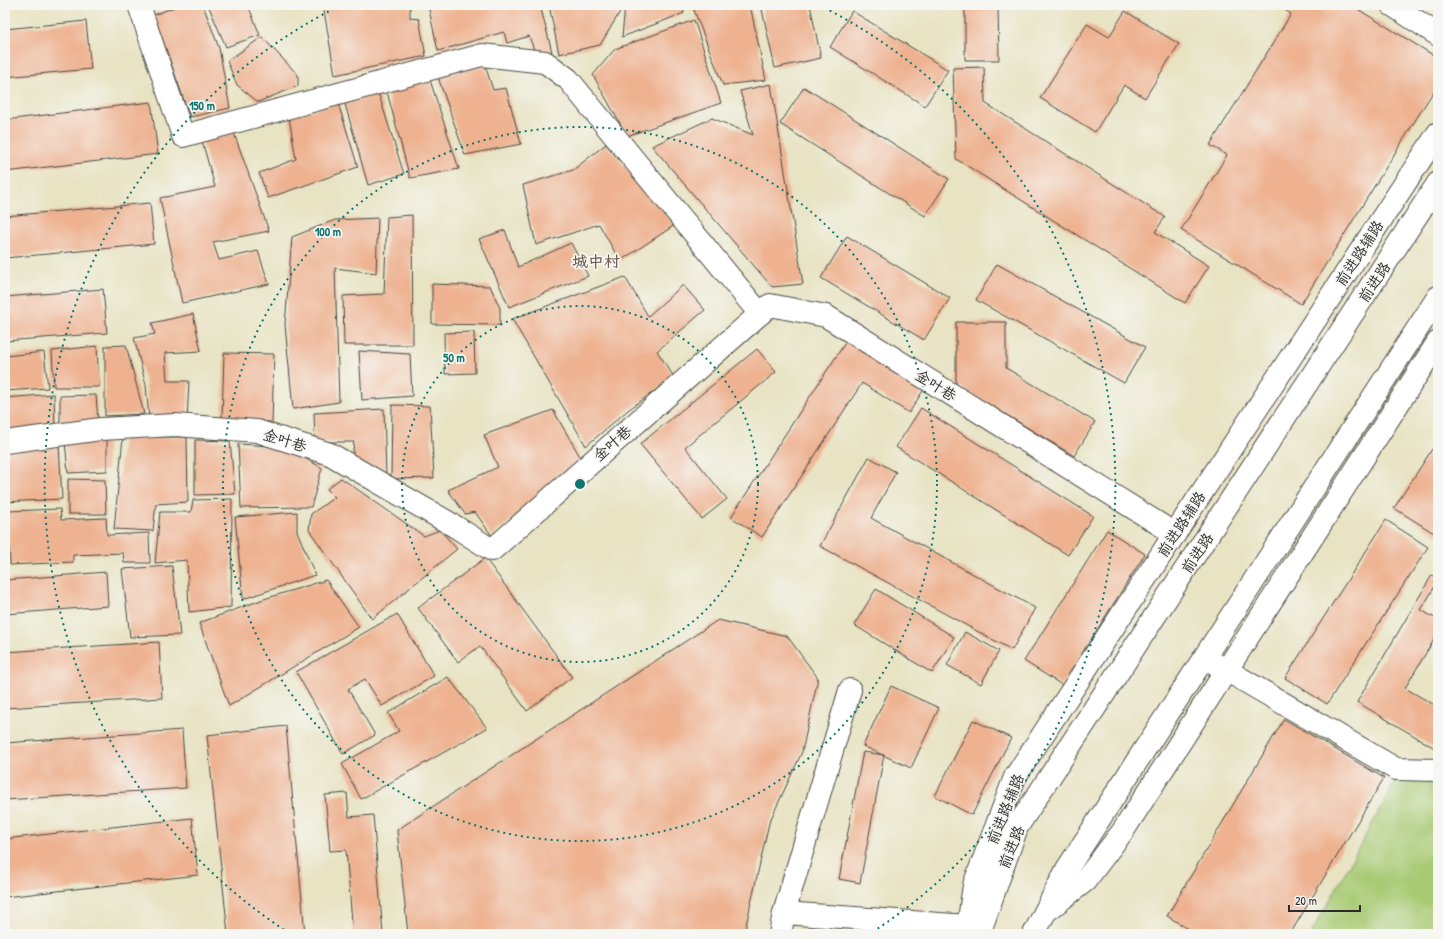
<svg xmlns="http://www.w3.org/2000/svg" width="1443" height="939" font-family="'Patrick Hand','LXGW WenKai TC',sans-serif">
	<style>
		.green { fill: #a8ca73; stroke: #6a7a4f }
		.building { fill: #eeb291 }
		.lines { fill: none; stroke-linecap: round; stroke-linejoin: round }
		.minor-casing { stroke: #474742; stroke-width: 24 }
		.major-casing { stroke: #474742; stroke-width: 24 }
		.minor { stroke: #fff; stroke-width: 22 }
		.major { stroke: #fff; stroke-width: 22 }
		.ring { fill: none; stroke: #0f766e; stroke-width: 2; stroke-dasharray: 2 4 }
		.labels { text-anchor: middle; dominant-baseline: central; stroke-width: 3.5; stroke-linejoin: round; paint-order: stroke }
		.street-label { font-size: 15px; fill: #2b2b2b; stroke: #f6f6f2 }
		.neighbourhood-label { font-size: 16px; font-weight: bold; fill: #6f5a4f; stroke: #f6f6f2 }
		.centre { fill: #0f766e; stroke: #f6f6f2; stroke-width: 2 }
		.ring-label { font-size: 12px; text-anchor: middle; font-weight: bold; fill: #0f766e; stroke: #f6f6f2; stroke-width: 3.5; stroke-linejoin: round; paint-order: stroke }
	</style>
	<rect width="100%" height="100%" fill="#f6f6f2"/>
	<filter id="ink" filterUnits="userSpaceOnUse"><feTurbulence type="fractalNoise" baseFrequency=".025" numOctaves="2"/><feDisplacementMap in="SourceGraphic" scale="8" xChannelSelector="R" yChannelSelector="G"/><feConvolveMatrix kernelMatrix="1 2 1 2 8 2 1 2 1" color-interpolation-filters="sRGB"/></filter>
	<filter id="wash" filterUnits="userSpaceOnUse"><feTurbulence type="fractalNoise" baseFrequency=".012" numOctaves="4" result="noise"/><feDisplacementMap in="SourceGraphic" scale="16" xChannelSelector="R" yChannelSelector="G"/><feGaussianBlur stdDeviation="0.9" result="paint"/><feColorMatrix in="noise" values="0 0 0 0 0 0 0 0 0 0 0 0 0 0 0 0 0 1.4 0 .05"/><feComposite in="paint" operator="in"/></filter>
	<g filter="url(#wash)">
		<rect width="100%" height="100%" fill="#e8e3c3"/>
		<polygon class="green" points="1400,773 1438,773 1438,934 1311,934"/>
		<g id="blocks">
			<g class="building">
				<polygon points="179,5 203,5 219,48 230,108 190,117 154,15"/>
				<polygon points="208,5 248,5 260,35 226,47"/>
				<polygon points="323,5 410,5 410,18 419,19 426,56 335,75"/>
				<polygon points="428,5 540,5 552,52 536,55 529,36 507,43 504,32 438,51"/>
				<polygon points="549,5 619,5 620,12 600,45 559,54"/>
				<polygon points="625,5 681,5 684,13 622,37"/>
				<polygon points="692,5 750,5 766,80 723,85"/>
				<polygon points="761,5 810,5 821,58 775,68"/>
				<polygon points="965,5 998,5 999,60 965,60"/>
				<polygon points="1277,5 1351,5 1438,58 1438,84 1301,304 1181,230 1227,155 1210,145 1291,14"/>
				<polygon points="852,11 948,70 925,106 830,47"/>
				<polygon points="1125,11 1179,44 1145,98 1124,85 1095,132 1040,98 1087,24 1109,37"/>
				<polygon points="694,20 721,103 627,136 593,75 615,49"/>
				<polygon points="86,21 91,69 5,77 5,29"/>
				<polygon points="262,37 298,75 298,86 258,102 237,85 227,61"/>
				<polygon points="485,65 493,90 506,88 521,144 465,155 438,77"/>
				<polygon points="984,67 985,103 1165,217 1155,232 1209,266 1185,303 956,159 953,68"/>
				<polygon points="429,77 459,169 410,178 386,88"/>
				<polygon points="771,84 803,284 772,287 652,146 712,118 753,135 740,91"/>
				<polygon points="804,87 949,179 925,216 780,124"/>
				<polygon points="378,92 404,174 368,185 345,104"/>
				<polygon points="151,102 158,154 5,172 5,120"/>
				<polygon points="338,103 358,167 268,198 259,173 296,159 289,117"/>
				<polygon points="234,133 269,231 213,242 219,260 258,251 269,284 182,303 160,198 215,187 202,141"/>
				<polygon points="606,144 675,225 620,261 599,224 536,245 523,185 573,170"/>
				<polygon points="150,203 154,244 5,258 5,216"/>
				<polygon points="412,215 413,345 344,345 343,296 384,294 387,217"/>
				<polygon points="378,218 376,273 335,268 339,402 293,409 285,325 292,237 335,220"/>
				<polygon points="505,230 518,267 571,243 588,276 509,307 479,239"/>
				<polygon points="847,236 950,298 924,340 821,278"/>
				<polygon points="997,264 1145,347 1124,383 976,300"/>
				<polygon points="625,277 648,316 683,285 705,310 657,351 674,377 628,410 586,446 512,319"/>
				<polygon points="432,284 490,286 500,308 500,325 432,324"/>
				<polygon points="103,289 107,333 5,341 5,297"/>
				<polygon points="193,314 201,351 165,353 167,381 189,381 187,420 149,420 146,385 134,338 155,334 152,323"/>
				<polygon points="956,322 1006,322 1006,368 1095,422 1074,456 956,384"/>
				<polygon points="474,332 475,373 445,374 444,333"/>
				<polygon points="847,340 924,389 909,413 862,383 762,537 731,517"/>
				<polygon points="126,345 144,414 105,416 105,346"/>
				<polygon points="97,346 99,387 54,387 52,351"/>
				<polygon points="757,349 776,372 685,447 727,499 702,519 640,444"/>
				<polygon points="359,351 410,354 412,396 362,400"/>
				<polygon points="44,352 48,388 5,391 5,356"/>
				<polygon points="224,353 274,354 272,422 222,420"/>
				<polygon points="54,394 55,427 5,437 5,398"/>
				<polygon points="96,395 98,421 60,425 60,396"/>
				<polygon points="392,405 430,406 434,478 391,479"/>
				<polygon points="921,408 1093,516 1068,555 896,447"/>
				<polygon points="384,409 386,475 352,460 354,442 315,442 314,413"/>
				<polygon points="553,410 582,460 492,536 475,512 465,514 448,490 498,467 484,435"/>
				<polygon points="107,434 107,471 68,473 65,441"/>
				<polygon points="123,437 187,437 188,502 156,504 153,531 114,529"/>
				<polygon points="195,440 230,441 235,494 195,495"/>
				<polygon points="1438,440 1438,533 1437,535 1394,508"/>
				<polygon points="238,444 286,447 322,468 311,507 241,508"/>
				<polygon points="59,445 62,499 5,502 5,453"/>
				<polygon points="869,457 896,472 871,518 1035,608 1012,650 820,546"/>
				<polygon points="341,478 424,536 440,530 457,549 372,619 309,530 311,514 335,497 327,489"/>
				<polygon points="68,479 105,480 106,514 68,514"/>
				<polygon points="232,499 231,607 189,612 187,560 155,563 160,512 191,512 193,500"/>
				<polygon points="60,509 61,520 106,518 107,535 149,533 150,563 124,563 123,553 73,555 73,562 10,565 8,511"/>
				<polygon points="297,512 297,531 315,575 243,599 235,517"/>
				<polygon points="1386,520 1428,547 1327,704 1285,678"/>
				<polygon points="1107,530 1145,554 1062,685 1024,661"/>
				<polygon points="485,558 572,677 527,711 480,646 458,662 418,608"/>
				<polygon points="172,566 180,635 130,637 122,569"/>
				<polygon points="106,572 108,606 5,614 5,580"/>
				<polygon points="1432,575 1438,578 1438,581 1421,610 1438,620 1438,633 1405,688 1438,707 1438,750 1357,702"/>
				<polygon points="326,580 359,627 229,706 199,623 264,599"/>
				<polygon points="876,589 954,637 932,673 854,625"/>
				<polygon points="397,614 434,676 382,706 365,679 348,689 375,735 343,754 296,672"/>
				<polygon points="718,620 787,636 818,678 802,752 769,823 744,934 408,934 397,830"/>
				<polygon points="965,632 999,651 981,684 947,665"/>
				<polygon points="159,642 162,698 5,708 5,652"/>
				<polygon points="448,677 487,728 361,799 342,764 399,731 388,713"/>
				<polygon points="891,686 939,708 911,768 863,746"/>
				<polygon points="1284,719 1384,778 1290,934 1197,934 1167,916"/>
				<polygon points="973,720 1011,738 972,815 935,796"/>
				<polygon points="286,726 305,934 228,934 207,735"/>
				<polygon points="182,730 186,788 5,800 5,743"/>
				<polygon points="863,752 884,755 860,883 839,879"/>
				<polygon points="347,793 349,817 373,815 383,934 353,934 346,850 330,851 325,795"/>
				<polygon points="192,818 198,875 5,897 5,839"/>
			</g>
		</g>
	</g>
	<g filter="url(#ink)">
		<use href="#blocks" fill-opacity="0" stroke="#474742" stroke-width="1"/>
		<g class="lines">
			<g class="minor-casing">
				<g id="minor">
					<polyline points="139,5 183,136 482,55 545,62 568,79 760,314"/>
					<polyline points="1392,5 1438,35"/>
					<polyline points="5,442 101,429 175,425 257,431 330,454 456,527 492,550 770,305 826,316 1175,534"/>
					<polyline points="1214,663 1396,769 1438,770"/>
					<polyline points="1045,912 1085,881 1123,831 1438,342"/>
					<polyline points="784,913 850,690"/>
					<polyline points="780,934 784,913 968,926"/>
					<polyline points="967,934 974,885 1015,777 1438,133"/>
				</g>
			</g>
			<g class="major-casing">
				<g id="major">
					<polyline points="979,934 1017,827 1438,183"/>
					<polyline points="1034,934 1067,869 1438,297"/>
				</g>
			</g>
			<use href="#minor" class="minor"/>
			<use href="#major" class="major"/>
		</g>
	</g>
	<g class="ring">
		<circle cx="580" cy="484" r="178"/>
		<circle cx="580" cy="484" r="357"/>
		<path d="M289 933A535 535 0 0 1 341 5M819 5A535 535 0 0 1 871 933"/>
	</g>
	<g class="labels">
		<g class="street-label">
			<text transform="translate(1359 253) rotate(-57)">前进路辅路</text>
			<text transform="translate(1374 282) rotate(-57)">前进路</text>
			<text transform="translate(936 385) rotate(32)">金叶巷</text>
			<text transform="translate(285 440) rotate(17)">金叶巷</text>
			<text transform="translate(612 443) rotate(-41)">金叶巷</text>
			<text transform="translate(1181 524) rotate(-57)">前进路辅路</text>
			<text transform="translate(1197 553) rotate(-57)">前进路</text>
			<text transform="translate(1005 809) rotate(-68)">前进路辅路</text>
			<text transform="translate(1011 847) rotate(-68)">前进路</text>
		</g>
		<g class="neighbourhood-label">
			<text x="596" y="261">城中村</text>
		</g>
	</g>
	<circle cx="580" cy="484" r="6" class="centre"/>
	<g class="ring-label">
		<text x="202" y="110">150 m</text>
		<text x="328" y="236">100 m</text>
		<text x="454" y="362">50 m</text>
	</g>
	<rect width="1443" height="939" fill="none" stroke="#f6f6f2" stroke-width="20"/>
	<path d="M1289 905v6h71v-6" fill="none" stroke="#2b2b2b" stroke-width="2"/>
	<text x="1295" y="905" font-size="12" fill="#2b2b2b" stroke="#f6f6f2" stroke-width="3" paint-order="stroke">20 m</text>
</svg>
